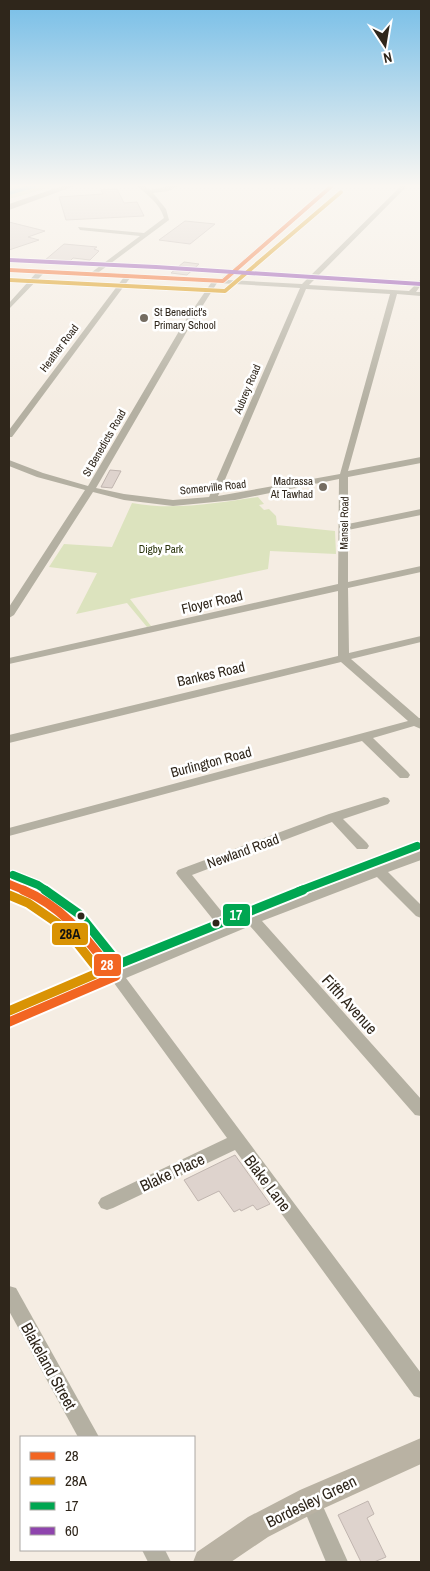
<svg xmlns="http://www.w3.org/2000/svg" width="430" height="1571" font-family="'Archivo Narrow',sans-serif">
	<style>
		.green { fill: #dce3be }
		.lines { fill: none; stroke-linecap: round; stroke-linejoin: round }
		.river { fill: #6fcce5; fill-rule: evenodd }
		.building { fill: #ded3cd; stroke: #c0b5af }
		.minor { fill: #b4b0a2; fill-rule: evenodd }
		.major { fill: #b9b2a3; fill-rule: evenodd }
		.highway { fill: #b4ac9f; fill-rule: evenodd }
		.bus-1-far2-casing { stroke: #fff; stroke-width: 5.5 }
		.bus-1-far1-casing { stroke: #fff; stroke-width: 11 }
		.bus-1-casing { stroke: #fff; stroke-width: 13 }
		.bus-2-far1-casing { stroke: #fff; stroke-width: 5.5 }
		.bus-2-casing { stroke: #fff; stroke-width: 13 }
		.bus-3-far1-casing { stroke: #fff; stroke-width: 11 }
		.bus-3-casing { stroke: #fff; stroke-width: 13 }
		.bus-4-casing { stroke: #fff; stroke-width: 5.5 }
		.bus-1-far2 { stroke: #f26522; stroke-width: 4 }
		.bus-1-far1 { stroke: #f26522; stroke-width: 8 }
		.bus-1 { stroke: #f26522; stroke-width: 9 }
		.bus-2-far1 { stroke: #d99304; stroke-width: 4 }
		.bus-2 { stroke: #d99304; stroke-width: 9 }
		.bus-3-far1 { stroke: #00a651; stroke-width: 8 }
		.bus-3 { stroke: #00a651; stroke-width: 9 }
		.bus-4 { stroke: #8e44ad; stroke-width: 4 }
		.poi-dot { fill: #746c61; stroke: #fff; stroke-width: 2 }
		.bus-dot { fill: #2f261b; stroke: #fff; stroke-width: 2 }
		.labels { text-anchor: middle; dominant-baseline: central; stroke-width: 5; stroke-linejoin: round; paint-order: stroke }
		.far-poi-label { font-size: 11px; fill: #2f261b; stroke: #fff; text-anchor: start }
		.far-street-label { font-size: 11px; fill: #2f261b; stroke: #fff }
		.far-park-label { font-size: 11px; fill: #29330b; stroke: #fff }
		.street-label { font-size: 14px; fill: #2f261b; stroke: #fff }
		.near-street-label { font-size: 16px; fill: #2f261b; stroke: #fff }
		.line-badge { stroke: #fff; stroke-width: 2 }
		.badge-label { font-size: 14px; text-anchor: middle; font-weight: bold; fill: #fff }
		.pale-badge-label { font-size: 14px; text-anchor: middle; font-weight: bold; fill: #111 }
	</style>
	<rect width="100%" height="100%" fill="#f5ede3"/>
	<g class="green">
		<polygon points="9,184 62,184 9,199"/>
		<path d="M258,497L264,504L259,505L264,510L269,509L276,516L277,525L335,531L336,554L270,551L268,569L130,599L151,626L147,627L127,603L76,614L97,573L49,567L64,544L112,547L132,503C174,511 216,503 258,497Z"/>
	</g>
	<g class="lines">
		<polygon class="river" points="35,184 48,184 9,195 9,191"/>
	</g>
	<g class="building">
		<polygon points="117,189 124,203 137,202 144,216 66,220 59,197 103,194 101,190"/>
		<polygon points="185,221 215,224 190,244 159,240"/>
		<polygon points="9,222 45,231 28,237 39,240 9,250"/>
		<polygon points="64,244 97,247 94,249 99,251 90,260 73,258 68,263 44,261"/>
		<polygon points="184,262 199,264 187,275 171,273"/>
		<polygon points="110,470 121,471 112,488 101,487"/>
		<polygon points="235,1155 270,1204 257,1210 253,1205 241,1211 240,1209 234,1212 219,1191 198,1201 184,1180"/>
		<polygon points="368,1501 374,1514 367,1518 386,1557 374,1562 361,1562 338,1515"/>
	</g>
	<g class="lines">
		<g class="minor">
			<path d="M135,184H141L150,190C158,189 175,183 181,185L168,191L153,193L166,209L169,220L99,272L221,279L331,184H337L228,280L302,284L403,184H409L309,285L409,291L421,279V285L416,292H421V296L397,294L348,471L421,457V463L348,477V524L421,509V515L348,530V582L421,566V572L348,588L349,653L421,636V642L351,659L419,718H421V729L414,726L373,738L408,772L410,775L408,778H400L362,741L9,836V828L408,721L341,662L9,743V735L338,656V591L9,664V658L338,584L339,479L235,500L173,506L124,500L93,492L14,615L9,618V607L85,490L37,477L9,466V460L43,473L88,486L185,321L211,283L130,278L12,437H9V430L124,277L43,274L9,309V303L36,273L9,272V268L92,272L140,236L80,230L78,227L144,233L164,218C160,203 146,194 135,184ZM217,283L300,288L209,497L173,500L124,494L96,488L193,321ZM306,289L390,294L340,474L218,496Z"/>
			<path d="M384,797L388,798L390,801L388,804L343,819L367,843L369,846L367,849H357L332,822L192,875L231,923L421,851V860L388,872L421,905V918L416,916L377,877L262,921L421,1099V1116L415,1115L250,926L126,978L421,1373V1398L414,1396L235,1150L113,1208L107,1210L101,1208L98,1203L101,1198L227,1138L114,983L9,1028V1016L107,974L68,925L28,897L9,889V879C57,891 91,931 119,969L219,927L178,876L176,873L178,870L329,814Z"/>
			<polygon points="9,1286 16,1288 99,1437 78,1437 9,1311"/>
			<polygon points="310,1490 317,1493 348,1562 326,1562 300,1500 303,1493"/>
			<polygon points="142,1550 165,1550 171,1562 148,1562"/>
		</g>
		<polygon class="major" points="421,1438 421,1464 320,1510 268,1537 231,1562 193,1562 197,1552 248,1517 300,1490"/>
		<polygon class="highway" points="68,184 80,184 9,210 9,204"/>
		<g class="bus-1-far2-casing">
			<polyline id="bus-1-far2" points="9,270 223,281 334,184"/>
		</g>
		<g class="bus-1-far1-casing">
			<polyline id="bus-1-far1" points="9,884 26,891"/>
		</g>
		<g class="bus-1-casing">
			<path id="bus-1" d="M9,1022L116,976C88,941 66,908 23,890"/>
		</g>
		<g class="bus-2-far1-casing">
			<polyline id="bus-2-far1" points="9,280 225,291 341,192"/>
		</g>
		<g class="bus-2-casing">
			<polyline id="bus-2" points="9,895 28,903 66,929 100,972 9,1011"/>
		</g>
		<g class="bus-3-far1-casing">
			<g id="bus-3-far1">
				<polyline points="13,875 38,885 47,891"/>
				<polyline points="299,891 417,846"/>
			</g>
		</g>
		<g class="bus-3-casing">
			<polyline id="bus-3" points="45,890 79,914 119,964 303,890"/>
		</g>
		<g class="bus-4-casing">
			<polyline id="bus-4" points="9,260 156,267 421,284"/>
		</g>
		<use href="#bus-1-far2" class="bus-1-far2"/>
		<use href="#bus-1-far1" class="bus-1-far1"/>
		<use href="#bus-1" class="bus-1"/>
		<use href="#bus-2-far1" class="bus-2-far1"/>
		<use href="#bus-2" class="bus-2"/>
		<use href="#bus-3-far1" class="bus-3-far1"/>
		<use href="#bus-3" class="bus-3"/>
		<use href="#bus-4" class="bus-4"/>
	</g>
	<linearGradient id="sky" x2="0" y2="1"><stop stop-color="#77bee7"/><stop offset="0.46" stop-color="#faf7f2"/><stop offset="1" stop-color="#faf7f2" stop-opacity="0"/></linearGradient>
	<rect width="430" height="404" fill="url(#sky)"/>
	<g class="poi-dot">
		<circle cx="144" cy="318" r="5"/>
		<circle cx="323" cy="487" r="5"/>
	</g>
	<g class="bus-dot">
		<circle cx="81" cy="916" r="4.5"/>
		<circle cx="216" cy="923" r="4.5"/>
	</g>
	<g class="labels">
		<g class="far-poi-label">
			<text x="154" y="312">St Benedict's<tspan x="154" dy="13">Primary School</tspan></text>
			<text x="313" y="481" text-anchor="end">Madrassa<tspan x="313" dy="13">At Tawhad</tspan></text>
		</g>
		<g class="far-street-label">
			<text transform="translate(59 348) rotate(-53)">Heather Road</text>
			<text transform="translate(247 389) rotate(-67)">Aubrey Road</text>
			<text transform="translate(104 443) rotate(-60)">St Benedicts Road</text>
			<text transform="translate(213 487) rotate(-6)">Somerville Road</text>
			<text transform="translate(344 523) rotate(-89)">Mansel Road</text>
		</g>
		<g class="far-park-label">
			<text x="161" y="549">Digby Park</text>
		</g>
		<g class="street-label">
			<text transform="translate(212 602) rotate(-13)">Floyer Road</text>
			<text transform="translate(211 674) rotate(-13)">Bankes Road</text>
			<text transform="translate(211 762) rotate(-15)">Burlington Road</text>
			<text transform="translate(243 851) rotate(-20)">Newland Road</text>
		</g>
		<g class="near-street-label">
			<text transform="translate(350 1004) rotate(48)">Fifth Avenue</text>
			<text transform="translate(172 1172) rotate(-25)">Blake Place</text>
			<text transform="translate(268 1183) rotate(53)">Blake Lane</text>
			<text transform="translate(49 1366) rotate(61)">Blakeland Street</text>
			<text transform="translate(311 1501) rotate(-26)">Bordesley Green</text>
		</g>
	</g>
	<g class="line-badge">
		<rect x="222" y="903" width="29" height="24" rx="5" fill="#00a651"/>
		<rect x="51" y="922" width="38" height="24" rx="5" fill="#d99304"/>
		<rect x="93" y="953" width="29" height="24" rx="5" fill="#f26522"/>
	</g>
	<g class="badge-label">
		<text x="236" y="920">17</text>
		<text x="107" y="970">28</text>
	</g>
	<g class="pale-badge-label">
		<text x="70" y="939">28A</text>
	</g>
	<rect width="430" height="1571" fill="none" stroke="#2f261b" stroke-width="20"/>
	<rect x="20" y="1436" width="175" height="115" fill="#ffffff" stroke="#aca8a4"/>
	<rect x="30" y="1452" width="25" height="8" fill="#f26522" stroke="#aca8a4"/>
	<text x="65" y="1461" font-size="15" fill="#2f261b">28</text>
	<rect x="30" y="1477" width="25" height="8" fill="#d99304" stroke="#aca8a4"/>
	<text x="65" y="1486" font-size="15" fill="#2f261b">28A</text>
	<rect x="30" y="1502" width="25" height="8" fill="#00a651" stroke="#aca8a4"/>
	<text x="65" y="1511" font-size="15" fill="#2f261b">17</text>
	<rect x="30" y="1527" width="25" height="8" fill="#8e44ad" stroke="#aca8a4"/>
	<text x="65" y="1536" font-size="15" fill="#2f261b">60</text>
	<g transform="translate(385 45) rotate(168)" stroke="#ffffff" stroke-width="4" paint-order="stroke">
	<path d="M0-4L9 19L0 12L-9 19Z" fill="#2f261b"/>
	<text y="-8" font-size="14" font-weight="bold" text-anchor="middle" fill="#2f261b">N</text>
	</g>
</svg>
